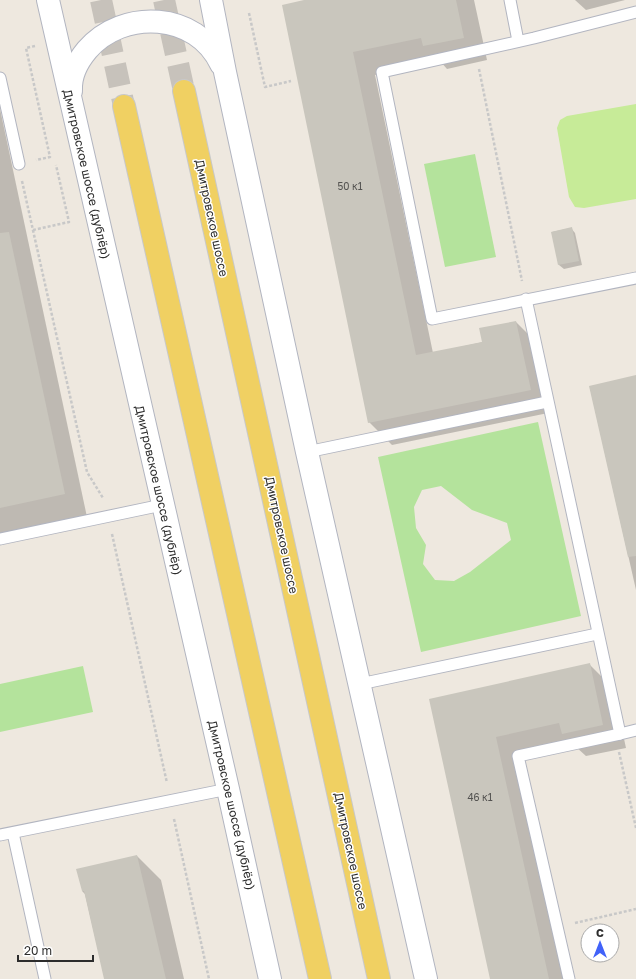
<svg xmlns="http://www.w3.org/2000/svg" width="636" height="979" font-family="'Golos Text',sans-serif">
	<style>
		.green { fill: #b4e39c; fill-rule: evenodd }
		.pitch { fill: #c7eb98 }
		.shadow { fill: #0003 }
		.building { fill: #c9c6bd }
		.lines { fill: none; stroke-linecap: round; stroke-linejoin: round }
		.primary-tunnel { stroke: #c7c2bb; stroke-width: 22; stroke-dasharray: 22 11; stroke-linecap: butt }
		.lane-casing { stroke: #b2b5c0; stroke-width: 13 }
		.secondary-casing { stroke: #b2b5c0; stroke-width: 24 }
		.primary-casing { stroke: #c8c8c8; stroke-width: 24 }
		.path { stroke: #c8c8c8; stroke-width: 2.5; stroke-dasharray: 3 2; stroke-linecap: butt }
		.lane { stroke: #fff; stroke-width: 11 }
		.secondary { stroke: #fff; stroke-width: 22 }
		.primary { stroke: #f0d062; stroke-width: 22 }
		.labels { text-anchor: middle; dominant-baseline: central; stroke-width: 3; stroke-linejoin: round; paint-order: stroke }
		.number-label { font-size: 10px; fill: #535250 }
		.street-label { font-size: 12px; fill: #2c2c2c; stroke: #fff }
	</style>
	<rect width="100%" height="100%" fill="#eee8df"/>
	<g class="green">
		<polygon points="475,154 496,257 445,267 424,164"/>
		<path d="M538,422L581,616L421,652L378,457ZM441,486L472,510L507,523L511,540L470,572L454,581L435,580L423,564L426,545L416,528L414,507L422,490Z"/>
		<polygon points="83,666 93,712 0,732 0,684"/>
	</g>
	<polygon class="pitch" points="636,104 636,199 584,208 575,207 569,197 557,128 560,120 567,116"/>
	<g class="shadow">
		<polygon points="309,0 474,0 487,60 447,69 440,61 375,75 433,353 483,342 516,322 539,345 553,412 392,445 369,422"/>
		<polygon points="575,0 625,0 586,10"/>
		<polygon points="0,109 87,517 0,536"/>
		<polygon points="571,228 575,233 582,265 564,269 559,265 552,232"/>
		<polygon points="636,376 636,590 590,387"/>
		<polygon points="590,665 613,688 626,748 586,756 576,747 518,760 567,979 491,979 430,700"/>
		<polygon points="137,856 161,880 184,979 105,979 85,894 82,891"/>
	</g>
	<g class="building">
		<polygon points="304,0 456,0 464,38 423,46 421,38 353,52 416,355 482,342 479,328 516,321 531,390 368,423 282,5"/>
		<polygon points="572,227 579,261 558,265 551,232"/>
		<polygon points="9,232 65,494 0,508 0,233"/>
		<polygon points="636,375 636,556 628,557 589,386"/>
		<polygon points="590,663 603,725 562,734 559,723 496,737 549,979 490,979 429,699"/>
		<polygon points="137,855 166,979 104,979 84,891 82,891 76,869"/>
	</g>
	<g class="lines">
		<g class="primary-tunnel">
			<polyline points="101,0 124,106"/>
			<polyline points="164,0 184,91"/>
		</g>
		<g class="lane-casing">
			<g id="lane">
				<polyline points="510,0 518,41"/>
				<polyline points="636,12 534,38 382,72 432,319 636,278"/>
				<polyline points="0,78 19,164"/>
				<polyline points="526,299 620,734 518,756 569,979"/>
				<polyline points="307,452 547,402"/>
				<polyline points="0,539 162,505"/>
				<polyline points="360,684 597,634"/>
				<polyline points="620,734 636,730"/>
				<polyline points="13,833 45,979"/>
				<polyline points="0,835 228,789"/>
			</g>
		</g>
		<g class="secondary-casing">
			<g id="secondary">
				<polyline points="48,0 228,789 270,979"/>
				<polyline points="211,0 225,72 307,452 426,979"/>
				<path d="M71,91C70,75 77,62 87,50C123,8 197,12 221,64"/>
			</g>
		</g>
		<g class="primary-casing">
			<g id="primary">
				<polyline points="184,91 379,979"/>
				<polyline points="124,106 320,979"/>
			</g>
		</g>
		<g class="path">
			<polyline points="249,13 265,87 291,81"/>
			<polyline points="35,46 26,48 50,157 36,160"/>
			<polyline points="479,69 522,281"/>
			<polyline points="22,181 87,472 103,498"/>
			<polyline points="33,230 69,222 56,165"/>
			<polyline points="112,534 167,783"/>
			<polyline points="619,752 636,828"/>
			<polyline points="174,819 209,979"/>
			<polyline points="575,923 636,909"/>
		</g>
		<use href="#lane" class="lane"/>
		<use href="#secondary" class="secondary"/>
		<use href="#primary" class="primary"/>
	</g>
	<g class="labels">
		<g class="number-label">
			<text x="350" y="186">50 к1</text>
			<text x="480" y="797">46 к1</text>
		</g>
		<g class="street-label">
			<text transform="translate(87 174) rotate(77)">Дмитровское шоссе (дублёр)</text>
			<text transform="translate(212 218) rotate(78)">Дмитровское шоссе</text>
			<text transform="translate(159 490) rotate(77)">Дмитровское шоссе (дублёр)</text>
			<text transform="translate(282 535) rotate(78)">Дмитровское шоссе</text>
			<text transform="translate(232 805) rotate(77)">Дмитровское шоссе (дублёр)</text>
			<text transform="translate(351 851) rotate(78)">Дмитровское шоссе</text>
		</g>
	</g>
	<g transform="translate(600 943)"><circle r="19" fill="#ffffff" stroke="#ababab"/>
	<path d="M0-3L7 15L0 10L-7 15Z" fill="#4162f9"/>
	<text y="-6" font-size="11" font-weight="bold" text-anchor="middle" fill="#2c2c2c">С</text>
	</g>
	<path d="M18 955v6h75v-6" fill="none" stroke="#2c2c2c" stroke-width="2"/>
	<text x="24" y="955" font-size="12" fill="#2c2c2c" stroke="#ffffff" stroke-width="3" paint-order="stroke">20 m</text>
</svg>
